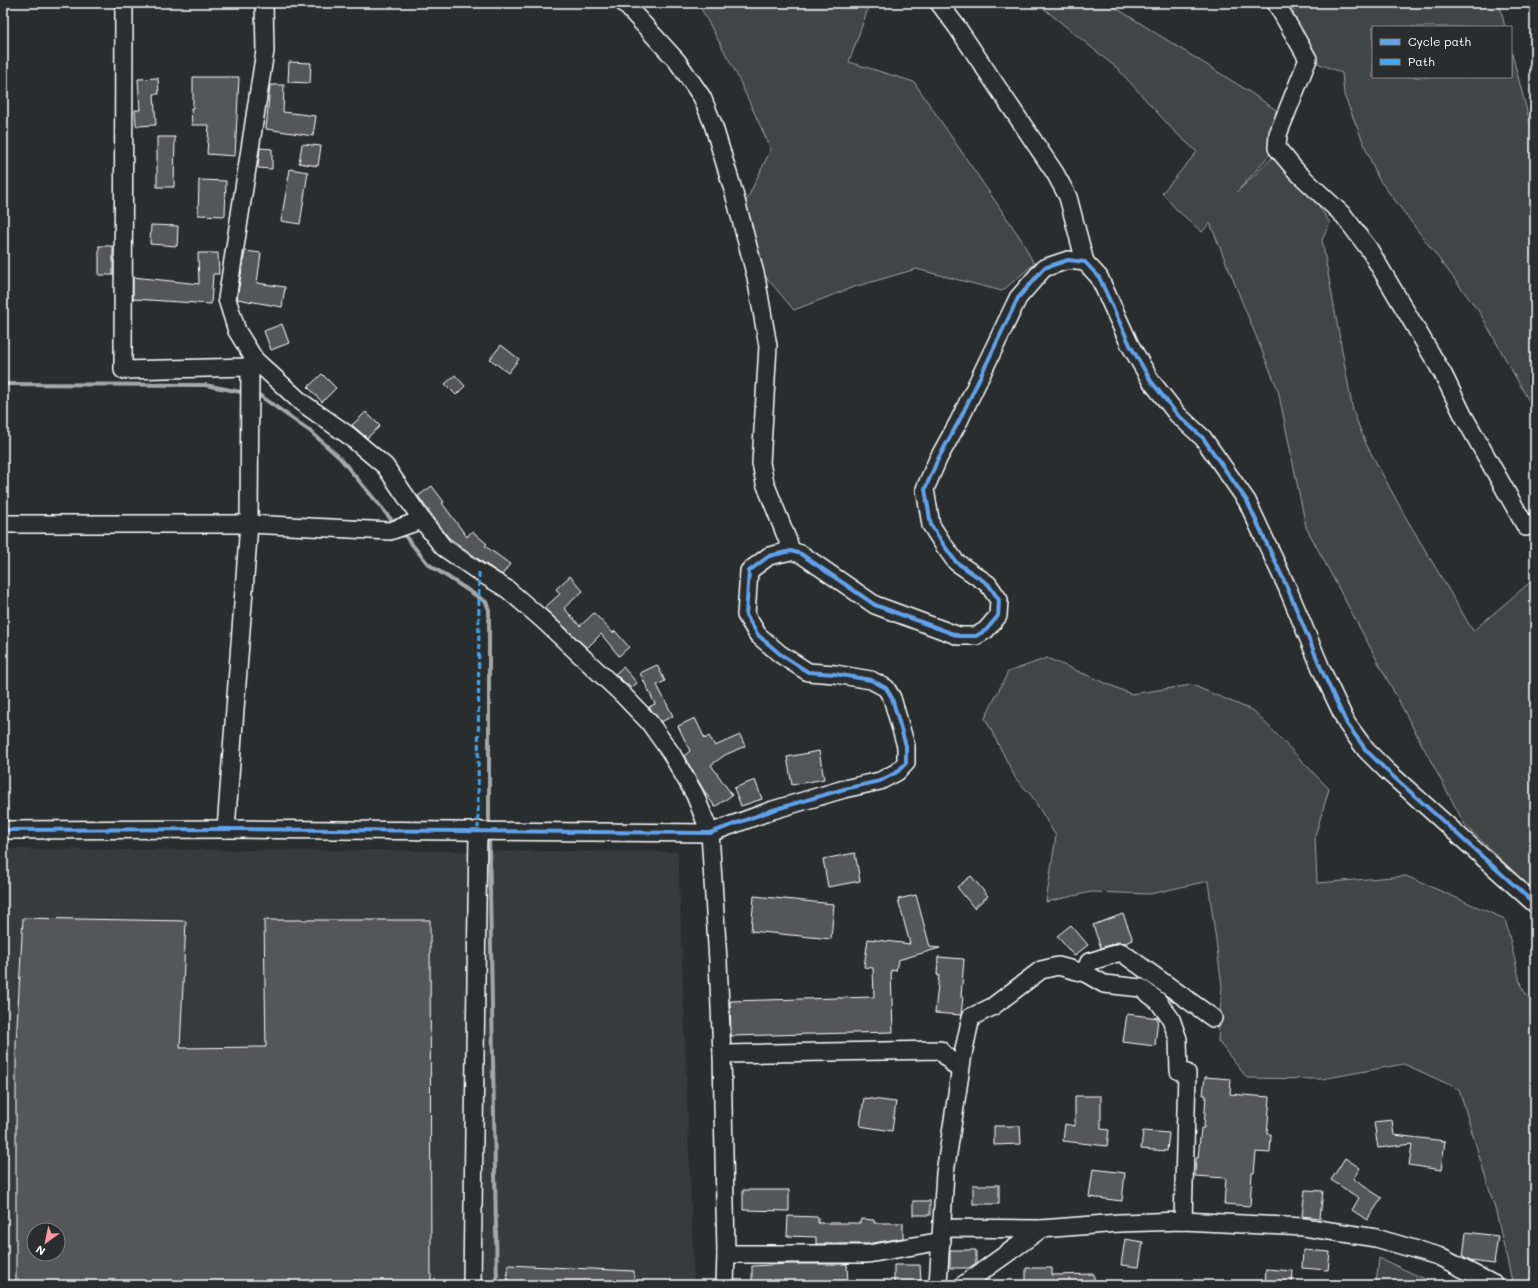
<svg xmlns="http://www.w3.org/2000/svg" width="1538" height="1288" font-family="Mali,sans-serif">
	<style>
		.built { fill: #373a3b; fill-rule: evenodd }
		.green { fill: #414445; stroke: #a0a2a2 }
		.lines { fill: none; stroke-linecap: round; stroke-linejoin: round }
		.stream { stroke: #a6a7a7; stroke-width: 4 }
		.building { fill: #555758; stroke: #fff; fill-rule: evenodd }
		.minor-casing { stroke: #fff; stroke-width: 20 }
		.minor { stroke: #2a2d2e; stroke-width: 17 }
		.quiet { stroke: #3fa9f5; stroke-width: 3; stroke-dasharray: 6 3; stroke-linecap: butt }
		.cycleway-casing { stroke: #2a2d2e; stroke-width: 6 }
		.cycleway { stroke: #60a3ed; stroke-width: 4 }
	</style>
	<rect width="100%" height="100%" fill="#2a2d2e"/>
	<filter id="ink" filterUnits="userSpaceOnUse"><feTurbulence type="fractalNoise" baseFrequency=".025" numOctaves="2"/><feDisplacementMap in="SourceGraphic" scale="8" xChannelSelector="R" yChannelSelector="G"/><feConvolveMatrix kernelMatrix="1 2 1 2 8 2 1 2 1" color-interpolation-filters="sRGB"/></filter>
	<g filter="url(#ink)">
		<path class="built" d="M3,849L678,852L694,1285H3ZM34,1230H58V1254H34Z"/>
		<g class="green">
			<polygon points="698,3 870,3 849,62 914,82 1021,239 1034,264 1002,291 916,269 851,288 794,310 761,271 739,216 771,149 735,71"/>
			<polygon points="1041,3 1108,3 1245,89 1276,110 1271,153 1237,192 1279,151 1297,172 1330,223 1322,240 1353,411 1366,444 1405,516 1473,631 1535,578 1535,886 1529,886 1465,825 1306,527 1278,390 1210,223 1202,232 1177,210 1162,193 1197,152 1174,131 1118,69 1043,8"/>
			<polygon points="1295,3 1499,3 1505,27 1373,27 1373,77 1511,77 1511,50 1535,142 1535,412 1480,313 1378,178 1344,95 1342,73 1308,59 1290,26"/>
			<polygon points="1047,658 1131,694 1192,685 1254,711 1329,789 1315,836 1317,883 1406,876 1505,919 1521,986 1535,1008 1535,1285 1519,1285 1512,1281 1496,1212 1459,1089 1404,1064 1322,1079 1247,1078 1218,1041 1222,986 1208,881 1150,894 1091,892 1046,902 1056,836 1031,795 1016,779 985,718 1008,672"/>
			<polygon points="1379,1258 1427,1280 1425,1285 1376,1285"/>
		</g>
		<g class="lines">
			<g class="stream">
				<polyline points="3,384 205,385 246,393"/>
				<polyline points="253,394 259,395 310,431 340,458 395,524"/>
				<polyline points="401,531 428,564 486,602 489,610 489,827"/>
				<polyline points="489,835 497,1285"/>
			</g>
		</g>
		<g class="building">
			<polygon points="289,62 311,63 310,83 288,82"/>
			<polygon points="193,77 239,77 235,156 207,154 209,125 192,125 191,108 193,108"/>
			<polygon points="158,78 159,94 154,94 156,125 136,126 135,110 140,110 138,79"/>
			<polygon points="270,85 284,85 283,112 316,116 313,136 266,129"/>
			<polygon points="157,137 175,137 174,187 157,187"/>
			<polygon points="302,144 321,146 318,166 299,163"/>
			<polygon points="260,148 272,149 272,169 258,168"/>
			<polygon points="290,169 308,172 300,224 281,221"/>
			<polygon points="199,180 226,181 225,216 198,215"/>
			<polygon points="151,225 178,226 177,246 150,244"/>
			<rect x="99" y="246" width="14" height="29"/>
			<polygon points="245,251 261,253 257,283 285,287 282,307 237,299"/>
			<polygon points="198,253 218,253 219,274 213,274 211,304 133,299 133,277 199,284"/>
			<polygon points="282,324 289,343 271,350 264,331"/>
			<polygon points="501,345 519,359 508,373 490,359"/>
			<polygon points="322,374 336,388 322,402 308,387"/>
			<polygon points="455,375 465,386 456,395 445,384"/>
			<polygon points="366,412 380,426 367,438 352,425"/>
			<polygon points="432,486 444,502 442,503 467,537 472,531 487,544 485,546 510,564 502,575 484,563 448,537 418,496"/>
			<polygon points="570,576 583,591 564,608 580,626 594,613 613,633 615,631 629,647 619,656 601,634 587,648 544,608 560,594 556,589"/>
			<polygon points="657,665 665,681 657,685 673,716 661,722 649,707 655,704 640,673"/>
			<polygon points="623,667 637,683 631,688 615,674"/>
			<polygon points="695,718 705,739 709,736 715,746 740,735 745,746 725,755 711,765 732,795 715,807 703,789 684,756 690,751 678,726"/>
			<polygon points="819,751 824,779 792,785 787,757"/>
			<polygon points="755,780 762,799 741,806 734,788"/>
			<polygon points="855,853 860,881 828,887 823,859"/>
			<polygon points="971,876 988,896 974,908 957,887"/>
			<polygon points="916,895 930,947 940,948 898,960 896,971 891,970 893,1032 731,1036 730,1001 874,997 873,968 864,967 868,939 910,944 898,899"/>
			<polygon points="754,896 834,904 831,939 751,931"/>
			<polygon points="1123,914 1133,940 1125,943 1118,942 1101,948 1093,925"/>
			<path d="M23,918L186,921L180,1048L266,1047L264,920H430L431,1285H16V1044ZM34,1230H58V1254H34Z"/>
			<polygon points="1071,925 1088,945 1074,956 1057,936"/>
			<polygon points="938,957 964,959 961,997 963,997 961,1015 935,1013 939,975 937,975"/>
			<polygon points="1127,1014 1158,1018 1155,1046 1123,1042"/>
			<polygon points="1205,1077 1231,1079 1230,1094 1270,1097 1267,1134 1271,1134 1270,1153 1256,1152 1254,1173 1252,1173 1250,1206 1224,1204 1226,1178 1195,1176 1196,1158 1198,1158 1201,1128 1204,1128 1206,1095 1203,1095"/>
			<polygon points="1075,1096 1101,1096 1101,1129 1109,1130 1107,1146 1063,1141 1065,1124 1075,1126"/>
			<polygon points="864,1098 896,1102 892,1131 860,1126"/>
			<polygon points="1392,1120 1394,1135 1445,1141 1441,1170 1409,1165 1412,1144 1378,1148 1374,1122"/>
			<polygon points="994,1126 1020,1126 1021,1144 994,1145"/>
			<polygon points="1143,1131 1169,1133 1167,1151 1141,1149"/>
			<polygon points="1345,1158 1360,1168 1353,1179 1382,1198 1367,1220 1352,1210 1359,1198 1331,1180"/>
			<polygon points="1093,1169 1125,1173 1122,1201 1089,1197"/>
			<rect x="973" y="1185" width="26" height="19"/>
			<polygon points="743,1190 789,1190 789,1211 743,1210"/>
			<polygon points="1305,1190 1323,1191 1320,1218 1302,1216"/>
			<rect x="913" y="1201" width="17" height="14"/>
			<polygon points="788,1216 818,1217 818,1223 860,1223 861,1219 874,1220 874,1223 903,1223 903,1238 867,1244 816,1244 816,1237 787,1236"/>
			<polygon points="1466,1232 1498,1236 1494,1264 1470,1261 1463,1257"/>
			<polygon points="1125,1239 1143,1242 1139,1267 1121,1265"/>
			<polygon points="950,1250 976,1250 976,1263 969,1268 950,1268"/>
			<polygon points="1303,1250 1330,1252 1328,1270 1302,1268"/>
			<polygon points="788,1264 847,1264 848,1285 752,1285 752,1266"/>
			<polygon points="508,1265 634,1271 634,1285 507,1285"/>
			<polygon points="894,1265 920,1265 921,1283 894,1283"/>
			<polygon points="1026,1268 1052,1268 1052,1275 1094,1274 1094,1285 1026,1285"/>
			<polygon points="1266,1269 1293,1271 1292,1285 1265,1285"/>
		</g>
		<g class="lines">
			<g class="minor-casing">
				<g id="minor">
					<polyline points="124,3 123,370 250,367"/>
					<polyline points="264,3 265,51 227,299 237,331 255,360 301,402 348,435 385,466 422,520 443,547 479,572 507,589 543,620 623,695 649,722 671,753 695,795 710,833 718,961 722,1054 726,1254 725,1285"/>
					<polyline points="624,3 677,61 702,97 713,124 734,193 756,277 768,346 761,463 765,483 788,541 791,551"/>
					<polyline points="939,3 957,27 1055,173 1068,197 1085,262"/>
					<polyline points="1276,3 1308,59 1278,134 1277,148 1297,172 1344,216 1369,249 1443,374 1463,415 1526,527"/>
					<polyline points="3,524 249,524 390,531 422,520"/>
					<polyline points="226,829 249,524 250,367 255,360"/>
					<polyline points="3,830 226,829 710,833 773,810 844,789 880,781 897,772 906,763 906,746 892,698 886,688 871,680 835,674 808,672 780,654 758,635 746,615 749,571 769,556 791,551 801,554 875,605 959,636 976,636 986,630 998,616 999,600 988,584 956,562 943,544 931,525 925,489 938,459 959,421 1018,298 1044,268 1068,260 1085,262 1099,277 1130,345 1151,381 1177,414 1203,438 1247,501 1287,587 1323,673 1347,724 1366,750 1386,770 1535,904"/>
					<polyline points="1085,973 1104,984 1141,988 1158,1001 1171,1019 1178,1039 1179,1071 1187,1073 1183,1221"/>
					<polyline points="722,1054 940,1050 960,1071"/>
					<polyline points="942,1228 1041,1229"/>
					<polyline points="726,1254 868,1254 942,1241"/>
					<polyline points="472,1285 478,830"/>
					<polyline points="938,1285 945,1173 963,1054 971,1017 992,1007 1041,970 1058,966 1085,973 1089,962 1121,952 1213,1018"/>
					<polyline points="963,1285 1041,1229 1119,1223 1183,1221 1304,1227 1376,1238 1438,1256 1495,1285"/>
				</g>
			</g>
			<use href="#minor" class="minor"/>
			<polyline class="quiet" points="478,830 479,572"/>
			<g class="cycleway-casing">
				<polyline id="cycleway" points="3,830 226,829 710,833 773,810 844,789 880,781 897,772 906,763 906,746 892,698 886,688 871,680 835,674 808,672 780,654 758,635 746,615 749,571 769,556 791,551 801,554 875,605 959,636 976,636 986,630 998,616 999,600 988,584 956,562 943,544 931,525 925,489 938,459 959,421 1018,298 1044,268 1068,260 1085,262 1099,277 1130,345 1151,381 1177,414 1203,438 1247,501 1287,587 1323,673 1347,724 1366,750 1386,770 1535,904"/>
			</g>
			<use href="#cycleway" class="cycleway"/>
		</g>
	</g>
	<rect width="1538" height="1288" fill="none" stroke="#2a2d2e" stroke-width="16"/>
	<rect x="8" y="8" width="1522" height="1272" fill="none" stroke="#fff" stroke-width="1.5" filter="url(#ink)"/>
	<rect x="1372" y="26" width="140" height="52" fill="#2a2d2e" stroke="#7f8182"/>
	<rect x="1380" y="39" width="20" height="6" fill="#60a3ed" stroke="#7f8182"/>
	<text x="1408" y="46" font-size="12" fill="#ffffff">Cycle path</text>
	<rect x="1380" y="59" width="20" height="6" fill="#3fa9f5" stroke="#7f8182"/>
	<text x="1408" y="66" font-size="12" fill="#ffffff">Path</text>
	<g transform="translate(46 1242) rotate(213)"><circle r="19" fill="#2a2d2e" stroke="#7f8182"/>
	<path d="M0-3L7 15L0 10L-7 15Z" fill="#ff9aa2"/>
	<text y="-6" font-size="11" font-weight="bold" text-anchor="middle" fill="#ffffff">N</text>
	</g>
</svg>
